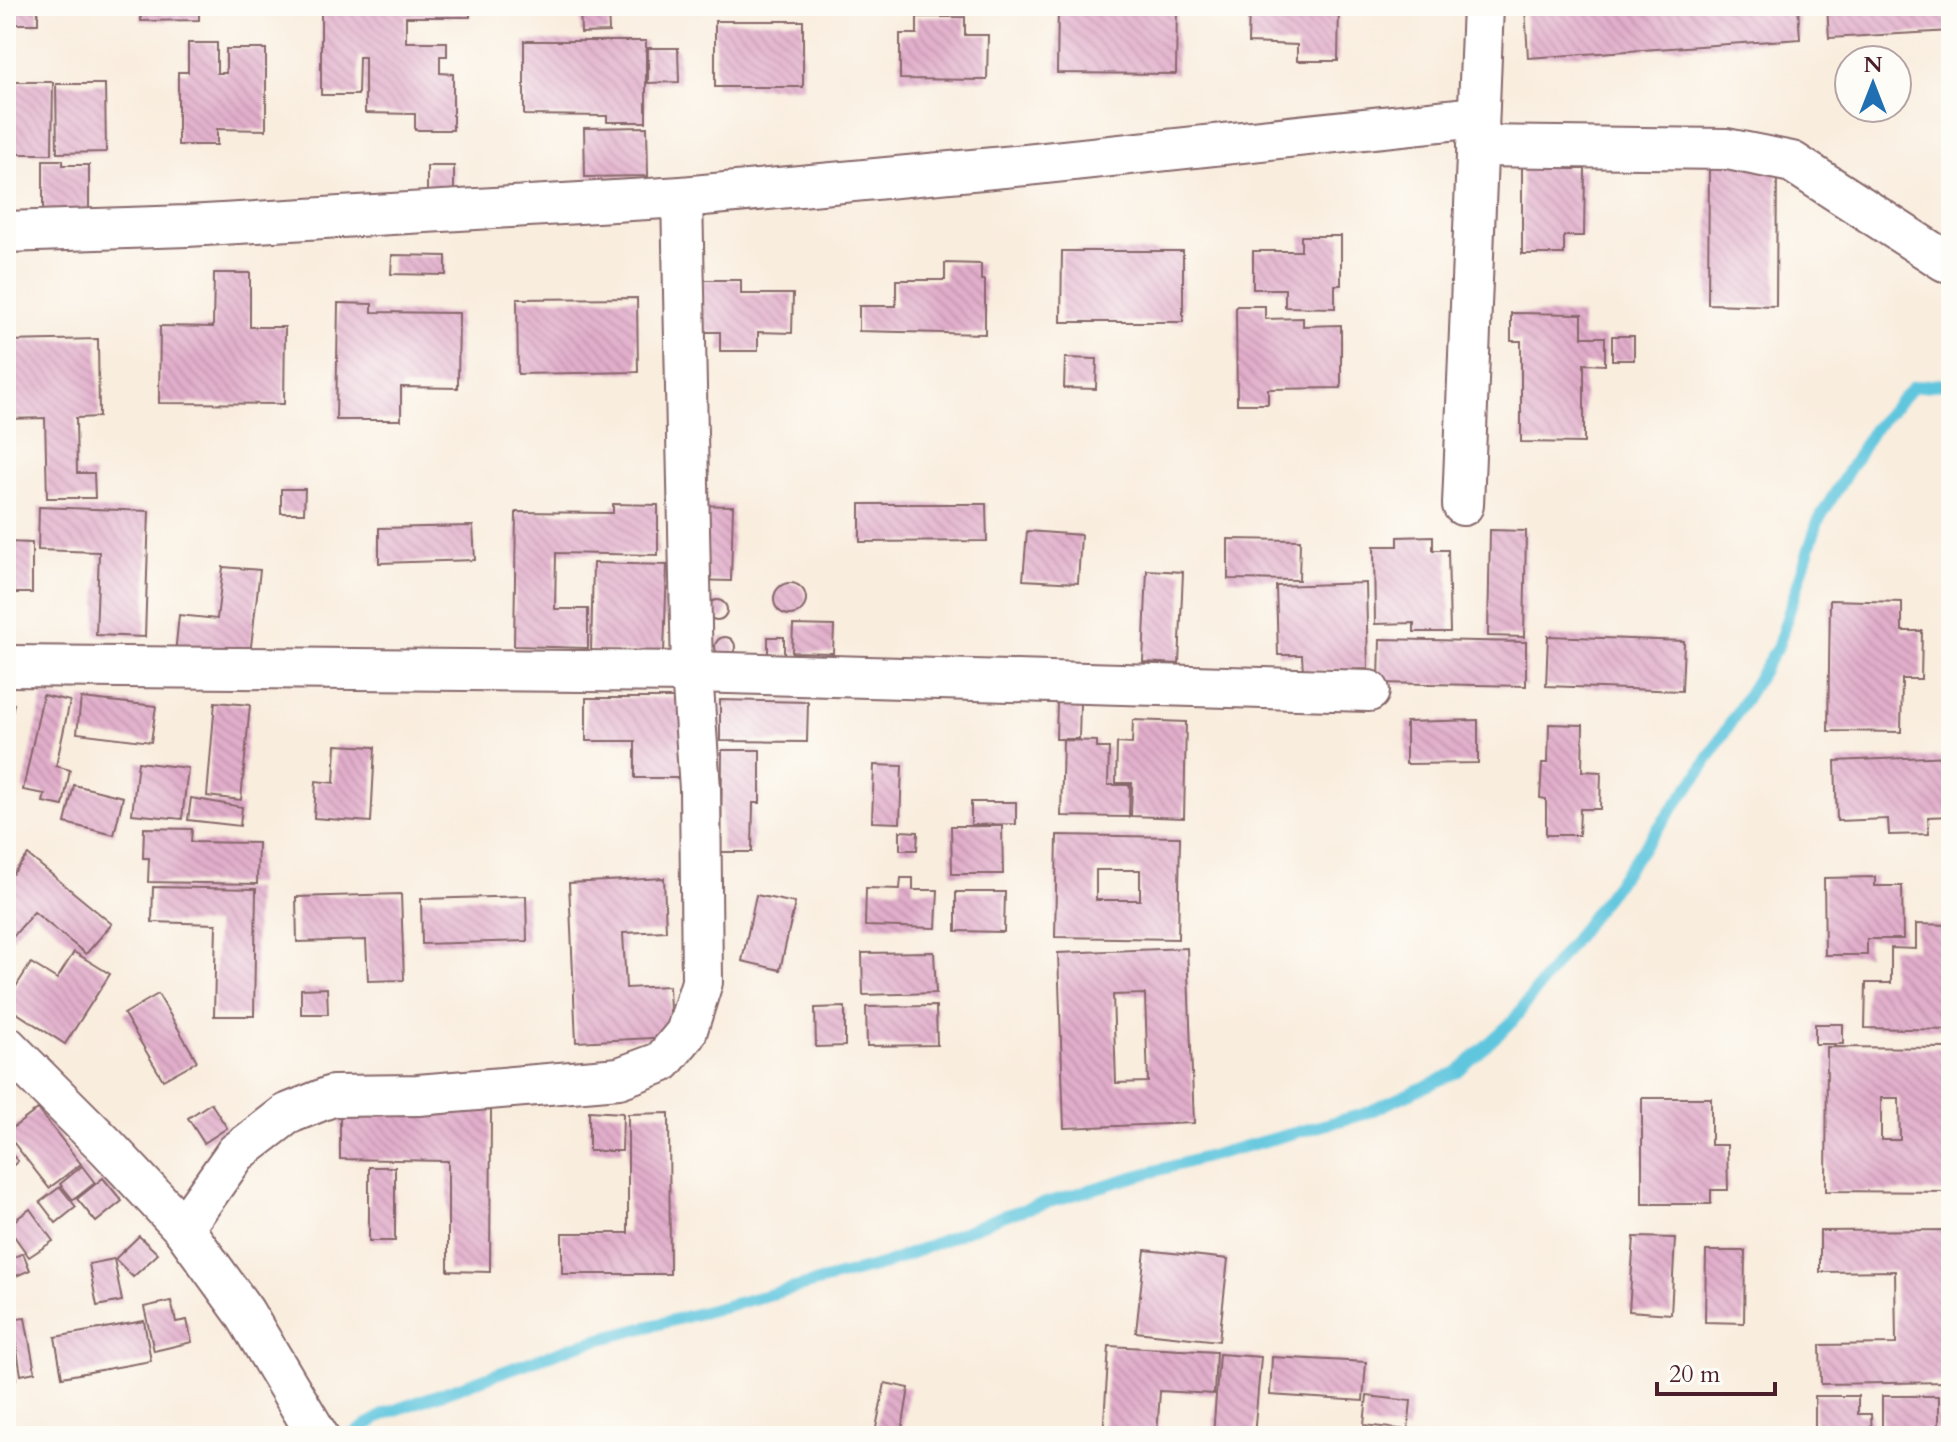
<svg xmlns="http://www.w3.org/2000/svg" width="1957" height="1442" font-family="Cardo,serif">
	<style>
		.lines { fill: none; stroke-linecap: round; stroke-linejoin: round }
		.stream { stroke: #61c6de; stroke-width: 12 }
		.building { fill: url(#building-back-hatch); fill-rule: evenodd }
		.street-casing { stroke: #87676a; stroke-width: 44 }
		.street { stroke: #fff; stroke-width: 40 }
	</style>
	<defs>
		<pattern id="building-back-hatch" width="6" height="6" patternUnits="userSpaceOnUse" patternTransform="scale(2)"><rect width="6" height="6" fill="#e1adca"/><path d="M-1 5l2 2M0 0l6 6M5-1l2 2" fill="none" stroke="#c394ae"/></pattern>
	</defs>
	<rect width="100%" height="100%" fill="#fdfcf7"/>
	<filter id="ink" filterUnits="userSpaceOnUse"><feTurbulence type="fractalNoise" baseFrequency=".0125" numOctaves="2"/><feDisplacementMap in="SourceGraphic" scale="16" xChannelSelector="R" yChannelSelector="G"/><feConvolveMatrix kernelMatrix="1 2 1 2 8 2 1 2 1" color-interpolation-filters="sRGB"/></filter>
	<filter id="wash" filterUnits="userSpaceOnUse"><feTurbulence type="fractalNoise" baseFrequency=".006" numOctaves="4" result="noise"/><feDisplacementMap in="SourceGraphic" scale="32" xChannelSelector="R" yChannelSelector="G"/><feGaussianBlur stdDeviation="1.8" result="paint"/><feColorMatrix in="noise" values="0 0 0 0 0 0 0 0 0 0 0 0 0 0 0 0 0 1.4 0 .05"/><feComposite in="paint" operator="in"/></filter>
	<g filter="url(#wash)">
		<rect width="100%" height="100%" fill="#f9edde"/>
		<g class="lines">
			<polyline class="stream" points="350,1436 384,1414 575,1346 885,1264 1002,1216 1133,1177 1364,1114 1457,1072 1512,1022 1698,775 1778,646 1818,521 1873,430 1913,387 1951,383"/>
		</g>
		<g id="blocks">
			<g class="building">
				<rect x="10" y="6" width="28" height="18"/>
				<polygon points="140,6 199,6 199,20 141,21"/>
				<polygon points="321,6 470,6 470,17 406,17 406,42 447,42 447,56 440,56 440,73 453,74 453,130 415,130 415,114 365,113 365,57 359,57 358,95 321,95"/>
				<polygon points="580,6 608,6 609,32 581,33"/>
				<polygon points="1058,6 1177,6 1176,74 1057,73"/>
				<polygon points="1249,6 1339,6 1338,61 1297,61 1297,45 1248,43"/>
				<polygon points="1525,6 1798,6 1800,39 1528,58"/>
				<polygon points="1827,6 1951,6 1951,31 1829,38"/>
				<polygon points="917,17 965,17 965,35 988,35 987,80 900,79 900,34 917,34"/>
				<rect x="715" y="21" width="88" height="66"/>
				<polygon points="524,41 646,41 646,122 607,122 607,116 524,115"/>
				<polygon points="188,43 217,43 217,73 226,73 226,49 266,49 266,130 217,129 217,145 178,145 178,72 188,72"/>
				<polygon points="648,48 678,48 679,82 648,83"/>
				<polygon points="6,82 53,82 52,154 6,154"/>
				<polygon points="56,84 105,84 106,152 57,153"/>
				<polygon points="647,127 648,176 585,177 584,128"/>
				<polygon points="1522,152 1567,152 1566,169 1585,169 1584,236 1564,236 1564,254 1522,254"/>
				<polygon points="43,160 63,160 63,165 89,165 89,221 43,221"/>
				<polygon points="1709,162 1777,163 1776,306 1708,304"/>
				<rect x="427" y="166" width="27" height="29"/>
				<polygon points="1301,236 1341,236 1341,285 1335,285 1335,308 1285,307 1285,289 1253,289 1253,251 1301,251"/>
				<polygon points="1062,251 1183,251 1183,322 1061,322"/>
				<polygon points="392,255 446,256 446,275 391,274"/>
				<polygon points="945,263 981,264 981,280 985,280 985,334 859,331 859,306 896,306 896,280 945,280"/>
				<polygon points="214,273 250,273 250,327 285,327 284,404 159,403 160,326 213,327"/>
				<polygon points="702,280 741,280 741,294 793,294 792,333 758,332 758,351 720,351 720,332 702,332"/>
				<polygon points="637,298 638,372 518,374 517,299"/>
				<polygon points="338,303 372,304 372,312 459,313 458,388 401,387 401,420 336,420"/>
				<polygon points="1236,306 1265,306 1265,319 1303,318 1303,326 1341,325 1341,388 1268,389 1268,404 1237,404"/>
				<polygon points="1511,313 1582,314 1582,337 1605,337 1605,365 1584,364 1584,443 1521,442 1521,341 1511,341"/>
				<rect x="1612" y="336" width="22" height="24"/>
				<polygon points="98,339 99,417 76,418 77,473 94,473 95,498 47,498 45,418 6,419 6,341"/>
				<polygon points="1065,358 1097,359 1096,389 1064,388"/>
				<polygon points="281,489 305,489 304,513 281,513"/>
				<polygon points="613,504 658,505 658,555 556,553 555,609 588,609 588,648 514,646 516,512 613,513"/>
				<polygon points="860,504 986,504 987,541 860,542"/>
				<polygon points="693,505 733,506 731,581 691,580"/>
				<polygon points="39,507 149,511 145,637 96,635 99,552 38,550"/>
				<polygon points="473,526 475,560 379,563 379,528"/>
				<polygon points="1490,530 1526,531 1524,637 1488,636"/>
				<polygon points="1027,531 1081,535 1078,583 1023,580"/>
				<polygon points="1433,536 1433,550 1448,550 1450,632 1414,632 1414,623 1375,624 1374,546 1398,546 1398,537"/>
				<polygon points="1228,539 1300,540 1299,580 1228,579"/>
				<polygon points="6,542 32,543 32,593 6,593"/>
				<polygon points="593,563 667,565 664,653 591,651"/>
				<polygon points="223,567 260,570 249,663 175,654 179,615 217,619"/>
				<polygon points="1147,570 1183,572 1179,664 1143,662"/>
				<polygon points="1366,583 1368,669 1303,671 1302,655 1278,655 1276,586"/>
				<circle cx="790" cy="599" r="16"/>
				<circle cx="717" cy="610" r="10"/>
				<polygon points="1830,600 1902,602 1902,631 1922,631 1921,679 1902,679 1901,732 1828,731"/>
				<polygon points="793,625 834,626 833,653 792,652"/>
				<polygon points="1548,636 1684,641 1682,691 1546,686"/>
				<circle cx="725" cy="647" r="10"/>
				<rect x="768" y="637" width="16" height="17"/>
				<polygon points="1380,639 1526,642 1526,686 1379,683"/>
				<polygon points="43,695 70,701 56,766 70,770 63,806 43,802 45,794 23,790"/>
				<polygon points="81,698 156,706 151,742 77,733"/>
				<polygon points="586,698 682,698 683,778 635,778 635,741 586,741"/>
				<polygon points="720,700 808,702 807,742 720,741"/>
				<polygon points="6,701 14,704 7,733 6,733"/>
				<polygon points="215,702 250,705 241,800 207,796"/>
				<polygon points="1057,702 1080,702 1079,739 1056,739"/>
				<polygon points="1133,720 1186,722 1184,818 1131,816 1132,783 1116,783 1117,743 1132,744"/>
				<polygon points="1478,720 1478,763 1406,764 1406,722"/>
				<polygon points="1549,724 1583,725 1582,771 1601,772 1600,809 1580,809 1579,835 1546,835 1546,799 1540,798 1542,763 1548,763"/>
				<polygon points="1063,740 1097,741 1097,748 1109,748 1108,785 1130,785 1129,817 1061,816"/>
				<polygon points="336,745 375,747 371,822 314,818 316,781 334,783"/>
				<polygon points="722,750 760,750 760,803 753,803 752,852 721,852"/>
				<polygon points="1951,756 1951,816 1928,817 1929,834 1889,835 1888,819 1837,821 1835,761"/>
				<polygon points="138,762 188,768 182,819 132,814"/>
				<polygon points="874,765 902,766 900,823 872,822"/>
				<polygon points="74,785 123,797 114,835 65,823"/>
				<polygon points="191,798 242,807 240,826 188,820"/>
				<polygon points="971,802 1016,802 1016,824 971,825"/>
				<polygon points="951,826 1002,826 1003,874 952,874"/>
				<polygon points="144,828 192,829 191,842 258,843 257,884 148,882 149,858 143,858"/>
				<polygon points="900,831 918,832 917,850 900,850"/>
				<path d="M1057,835L1180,837L1178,939L1055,937ZM1096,870H1140V900H1096Z"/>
				<polygon points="28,855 112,924 86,954 34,912 6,945 6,882"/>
				<polygon points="1875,877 1875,886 1902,886 1903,939 1867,939 1867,955 1825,955 1824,878"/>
				<polygon points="664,878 666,931 623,933 626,988 669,986 671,1037 576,1042 569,883"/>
				<polygon points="901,878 913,878 913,890 938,890 936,928 865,926 866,888 900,889"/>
				<polygon points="153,887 256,889 254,1016 214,1016 216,924 152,922"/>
				<polygon points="956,892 1005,892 1004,932 956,931"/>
				<polygon points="401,894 404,980 368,981 366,940 297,942 296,897"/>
				<polygon points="756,895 795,903 780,970 742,961"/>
				<polygon points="526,896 527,941 422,944 421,899"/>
				<polygon points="1916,924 1951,925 1951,1030 1865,1028 1866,983 1891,983 1891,948 1916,949"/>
				<path d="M1187,948L1194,1123L1064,1128L1058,953ZM1145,994L1148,1082L1116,1083L1113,995Z"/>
				<polygon points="74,952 110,974 65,1044 6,1006 6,1002 31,963 57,979"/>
				<polygon points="934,952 936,993 863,995 862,953"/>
				<polygon points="327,988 328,1014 301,1014 301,989"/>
				<polygon points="158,994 197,1061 163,1080 124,1014"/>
				<polygon points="936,1006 937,1045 867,1046 866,1007"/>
				<polygon points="845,1007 845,1046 816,1047 815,1008"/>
				<rect x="1815" y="1024" width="28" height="20"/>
				<path d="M1827,1047L1951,1048V1192L1826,1191ZM1881,1098H1899L1900,1140H1881Z"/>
				<polygon points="1642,1098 1711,1098 1711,1145 1727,1145 1728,1190 1711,1190 1711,1204 1642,1204"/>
				<polygon points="211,1103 227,1128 204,1143 188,1118"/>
				<polygon points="38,1109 81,1164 49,1188 6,1133"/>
				<polygon points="340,1109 491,1110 490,1272 448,1271 448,1161 340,1159"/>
				<polygon points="589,1111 623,1113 622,1151 589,1151"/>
				<polygon points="669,1113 670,1274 562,1274 562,1233 628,1233 628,1114"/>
				<polygon points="6,1149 18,1161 6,1172"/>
				<polygon points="82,1166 95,1183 73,1200 60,1184"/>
				<rect x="369" y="1167" width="26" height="74"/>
				<polygon points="103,1178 122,1201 96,1222 77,1199"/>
				<polygon points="60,1187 76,1207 56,1223 40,1202"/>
				<polygon points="30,1209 53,1241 29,1257 7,1226"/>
				<polygon points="1951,1230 1951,1382 1821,1384 1820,1345 1896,1344 1895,1271 1820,1272 1820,1231"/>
				<polygon points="139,1236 158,1254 133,1277 115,1259"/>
				<polygon points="1634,1237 1675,1238 1671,1314 1629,1311"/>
				<polygon points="1145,1250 1228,1259 1219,1341 1136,1332"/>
				<polygon points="1706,1251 1745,1251 1744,1323 1705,1322"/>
				<polygon points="23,1253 30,1270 14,1277 6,1261"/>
				<polygon points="114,1259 122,1301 97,1306 89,1264"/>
				<polygon points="171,1301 176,1322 187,1320 192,1342 154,1351 144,1307"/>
				<polygon points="25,1318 35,1372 21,1375 16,1344 11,1345 7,1320"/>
				<polygon points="144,1321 151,1361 62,1377 55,1337"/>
				<polygon points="6,1340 16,1379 6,1381"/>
				<polygon points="1109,1346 1216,1352 1214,1394 1160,1391 1157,1436 1103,1436"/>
				<polygon points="1219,1354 1261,1357 1254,1436 1213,1436"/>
				<polygon points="1272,1357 1366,1362 1363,1401 1270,1395"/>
				<polygon points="885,1383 909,1388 901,1436 778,1436 778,1431 875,1433"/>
				<polygon points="1367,1396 1411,1401 1408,1430 1364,1425"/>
				<polygon points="1815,1396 1858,1396 1858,1414 1871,1414 1872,1436 1815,1436"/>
				<polygon points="1882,1396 1939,1396 1939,1430 1882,1431"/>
			</g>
		</g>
	</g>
	<g filter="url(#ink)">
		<use href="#blocks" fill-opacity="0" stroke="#87676a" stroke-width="2"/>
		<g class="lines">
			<g class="street-casing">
				<g id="street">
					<polyline points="1477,146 1727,149 1792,162 1945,261 1951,262"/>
					<polyline points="6,232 187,226 682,197 1026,165 1477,117"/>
					<polyline points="1463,505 1483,6"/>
					<polyline points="6,666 692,672 1369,691"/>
					<polyline points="6,1046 107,1147 183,1228 244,1312 318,1436"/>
					<polyline points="183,1228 236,1153 287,1114 332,1096 418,1095 619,1078 662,1062 686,1033 702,982 700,789 692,672 682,197"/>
				</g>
			</g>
			<use href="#street" class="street"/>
		</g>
	</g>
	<rect width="1957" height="1442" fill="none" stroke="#fdfcf7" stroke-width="32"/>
	<g transform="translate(1873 84)"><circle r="38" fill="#fdfcf7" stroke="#b5a4a5" stroke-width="2"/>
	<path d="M0-6L14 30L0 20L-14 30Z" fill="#1f6fb2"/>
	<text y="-12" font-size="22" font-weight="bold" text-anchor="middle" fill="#4a1f2b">N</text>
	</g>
	<path d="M1657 1382v12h118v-12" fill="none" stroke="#4a1f2b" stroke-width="4"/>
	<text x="1669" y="1382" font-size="24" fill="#4a1f2b" stroke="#fdfcf7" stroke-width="6" paint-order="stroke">20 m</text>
</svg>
